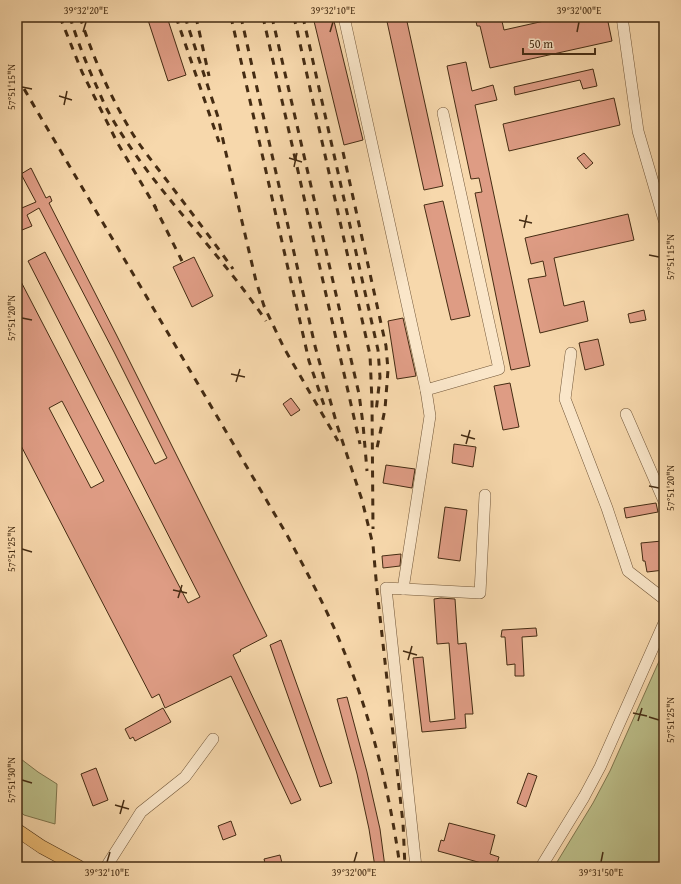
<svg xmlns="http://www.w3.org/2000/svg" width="681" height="884" font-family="'Gentium Book Plus',serif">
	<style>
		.green { fill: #bcbf8a; stroke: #80764e }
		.building { fill: #de9c84; stroke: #452c13; fill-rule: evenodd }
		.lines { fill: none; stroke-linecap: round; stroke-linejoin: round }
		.minor-casing { stroke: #725739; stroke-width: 12 }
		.major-casing { stroke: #452c13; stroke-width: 14 }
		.minor { stroke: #fae6c9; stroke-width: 11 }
		.major { stroke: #ecbc76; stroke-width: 13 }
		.rail { stroke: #452c13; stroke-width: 3; stroke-dasharray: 7 7; stroke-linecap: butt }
		.ticks { fill: none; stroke: #452c13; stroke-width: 1.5 }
		.neatline { fill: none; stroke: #452c13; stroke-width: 1.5 }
		.ticks-label { font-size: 10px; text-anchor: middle; fill: #452c13 }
	</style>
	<rect width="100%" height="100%" fill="#f7d8ac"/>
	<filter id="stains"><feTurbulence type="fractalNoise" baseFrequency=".005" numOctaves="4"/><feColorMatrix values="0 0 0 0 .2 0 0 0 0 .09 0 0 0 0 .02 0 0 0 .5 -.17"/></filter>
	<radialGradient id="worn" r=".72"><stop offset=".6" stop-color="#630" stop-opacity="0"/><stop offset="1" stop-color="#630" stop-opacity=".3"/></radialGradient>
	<g class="green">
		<polygon points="664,650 664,867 554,867 593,803 610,771"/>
		<polygon points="17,756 38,772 57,784 55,824 24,815 17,809"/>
	</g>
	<g class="building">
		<polygon points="147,17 167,17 186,75 168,81"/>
		<polygon points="313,17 333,17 363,140 344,145"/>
		<polygon points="386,17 406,17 443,186 424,190"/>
		<polygon points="475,17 501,17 504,30 562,17 607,17 612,41 490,68 480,26 477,26"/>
		<polygon points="466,62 472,91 493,85 497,100 475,105 530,366 511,370 475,193 482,192 479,178 471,179 447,66"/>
		<polygon points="593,69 597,86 583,89 580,80 515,95 514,87"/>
		<polygon points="614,98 620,125 509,151 503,124"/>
		<polygon points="584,153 593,163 586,169 577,158"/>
		<path d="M31,168L46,198L50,196L52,201L49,203L117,336L267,636L240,650L241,651L233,655L301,800L291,804L231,676L165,708L159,694L152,698L17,438V274L188,603L200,597L28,261L45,252L155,464L167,458L114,352L39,208L27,215L32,226L17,232V210L36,202L21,174ZM62,401L104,481L91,488L49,408Z"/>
		<polygon points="443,201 470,316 451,320 424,205"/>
		<polygon points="628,214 634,240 554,258 564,306 584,301 588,321 540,333 528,279 546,276 543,261 531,264 525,238"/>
		<polygon points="194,257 213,296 192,307 173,267"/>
		<polygon points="644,310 646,320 630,323 628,314"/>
		<polygon points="403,318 416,376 397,379 388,321"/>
		<polygon points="598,339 604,365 585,370 579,343"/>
		<polygon points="510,383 519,427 503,430 494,386"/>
		<polygon points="291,398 300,410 291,416 283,404"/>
		<polygon points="454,444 476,447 473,467 452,463"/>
		<polygon points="386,465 415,469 412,488 383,483"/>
		<polygon points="656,503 658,512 626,518 624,508"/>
		<polygon points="445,507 467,510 460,561 438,558"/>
		<polygon points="662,541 664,570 647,572 645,561 643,561 641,543"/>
		<polygon points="401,554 400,566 383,568 382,556"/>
		<polygon points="441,598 455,599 458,644 466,643 473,714 465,714 466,728 422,732 413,658 423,657 430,722 455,719 449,643 437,644 434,599"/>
		<polygon points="536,628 537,636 522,637 524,676 515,676 515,664 507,665 505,637 501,637 502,630"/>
		<polygon points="281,640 332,783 320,787 270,645"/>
		<polygon points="347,697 367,772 380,829 385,867 375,867 369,829 357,774 337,699"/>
		<polygon points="163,708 171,722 135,741 133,737 130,739 125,729"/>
		<polygon points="96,768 108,800 93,806 81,774"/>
		<polygon points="528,773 537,776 526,807 517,803"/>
		<polygon points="231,821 236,835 223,840 218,826"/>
		<polygon points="449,823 495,835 490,854 499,857 496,867 438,851 441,840 444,841"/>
		<polygon points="280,855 283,867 266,867 264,859"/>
	</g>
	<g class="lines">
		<g class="minor-casing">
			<g id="minor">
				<polyline points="344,17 426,390"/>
				<polyline points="622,17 638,131 664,220"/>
				<polyline points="571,353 565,399 607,508 628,571 664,599"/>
				<polyline points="626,414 664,501"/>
				<polyline points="403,589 430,416 426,390 499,369 443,113"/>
				<polyline points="106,867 141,812 185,777 213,739"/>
				<polyline points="416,867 386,588 480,593 485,495"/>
				<polyline points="541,867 584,797 600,767 664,623"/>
			</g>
		</g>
		<g class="major-casing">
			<polyline id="major" points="17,830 42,847 79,867"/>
		</g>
		<use href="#minor" class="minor"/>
		<use href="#major" class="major"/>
		<g class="rail">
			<polyline points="60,17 82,72 117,142 156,208"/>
			<path d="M70,17C77,40 86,63 96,85C100,94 104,104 109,113C151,188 218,249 266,321"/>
			<path d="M80,17C92,54 108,92 128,126C138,144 152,161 165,178C188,208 211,238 233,269"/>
			<polyline points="176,17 219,142"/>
			<polyline points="185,17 218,117 225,149 256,281 264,306 284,348 338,441"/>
			<polyline points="196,17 209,76"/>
			<polyline points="231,17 309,361 326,411"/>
			<polyline points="241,17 315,346 337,425 362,500 373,545 377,590 403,823 405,867"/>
			<polyline points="263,17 360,444"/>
			<polyline points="272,17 359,394 363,424 367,471"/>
			<polyline points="294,17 370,355 372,402 373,529"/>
			<polyline points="303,17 378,350 380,377 376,412"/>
			<path d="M17,77L287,535C304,567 321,598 335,630C368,705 389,786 400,867"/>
			<polyline points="343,152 386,346 388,370 385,409 376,453"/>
			<polyline points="154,205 182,261"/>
		</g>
	</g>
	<path class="ticks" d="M83,32L86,22M330,32L333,22M577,32L579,22M22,87L32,89M59,96L72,100M64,105L67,91M289,158L302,162M294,167L297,153M519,220L532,223M524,228L527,215M649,255L659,257M22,318L32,320M231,374L245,377M236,382L240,369M461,435L475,439M466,444L470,430M649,486L659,488M22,549L32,552M173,590L187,593M178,598L182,585M403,651L417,655M408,660L412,646M633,713L647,716M649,717L659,720M638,721L642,708M22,780L32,783M115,805L129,809M120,814L124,800M107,862L110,852M354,862L357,852M601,862L603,852"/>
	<rect width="681" height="884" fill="none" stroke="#f7d8ac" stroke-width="44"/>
	<path d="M523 48v6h72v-6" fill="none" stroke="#452c13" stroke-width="2"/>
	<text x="529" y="48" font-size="12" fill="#452c13" stroke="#fae6c9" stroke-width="3" paint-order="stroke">50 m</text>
	<rect x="22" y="22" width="637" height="840" class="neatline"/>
	<g class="ticks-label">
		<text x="86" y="14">39°32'20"E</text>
		<text x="333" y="14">39°32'10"E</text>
		<text x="579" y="14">39°32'00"E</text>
		<text transform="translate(11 87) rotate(-90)" y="4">57°51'15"N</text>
		<text transform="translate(670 257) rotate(-90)" y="4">57°51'15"N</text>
		<text transform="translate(11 318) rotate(-90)" y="4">57°51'20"N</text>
		<text transform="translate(670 488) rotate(-90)" y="4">57°51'20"N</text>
		<text transform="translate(11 549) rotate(-90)" y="4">57°51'25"N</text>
		<text transform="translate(670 720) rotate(-90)" y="4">57°51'25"N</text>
		<text transform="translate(11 780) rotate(-90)" y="4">57°51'30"N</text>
		<text x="107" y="876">39°32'10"E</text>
		<text x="354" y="876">39°32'00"E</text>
		<text x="601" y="876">39°31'50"E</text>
	</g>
	<rect width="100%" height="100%" filter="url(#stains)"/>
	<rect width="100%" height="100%" fill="url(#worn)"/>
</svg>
